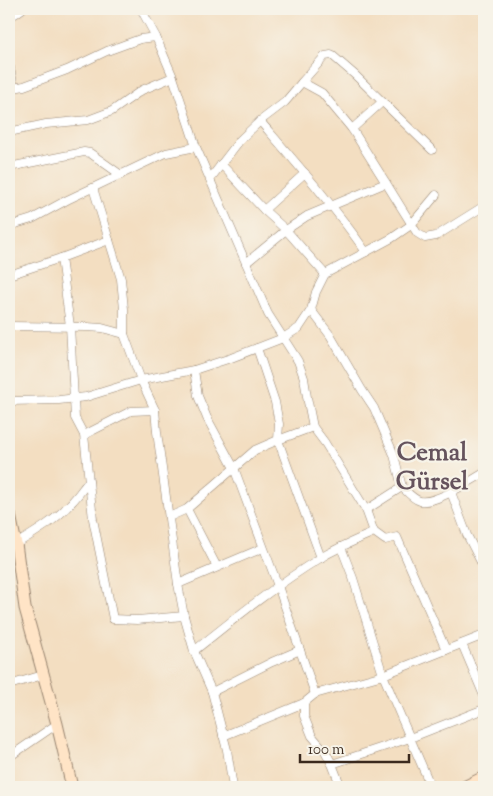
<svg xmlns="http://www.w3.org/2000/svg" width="493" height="796" font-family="'Sorts Mill Goudy',serif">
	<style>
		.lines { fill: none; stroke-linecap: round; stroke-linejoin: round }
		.minor-casing { stroke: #978470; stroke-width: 9 }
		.secondary-casing { stroke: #978470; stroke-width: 13 }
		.minor { stroke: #fff; stroke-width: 8 }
		.secondary { stroke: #ffe4c6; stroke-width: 11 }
		.labels { text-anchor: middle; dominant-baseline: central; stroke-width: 4.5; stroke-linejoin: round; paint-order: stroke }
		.district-label { font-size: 25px; font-weight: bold; fill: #65535d; stroke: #f7f3e8 }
	</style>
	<rect width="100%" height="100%" fill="#f7f3e8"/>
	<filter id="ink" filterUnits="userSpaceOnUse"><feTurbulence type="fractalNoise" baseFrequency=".02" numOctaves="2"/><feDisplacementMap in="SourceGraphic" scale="10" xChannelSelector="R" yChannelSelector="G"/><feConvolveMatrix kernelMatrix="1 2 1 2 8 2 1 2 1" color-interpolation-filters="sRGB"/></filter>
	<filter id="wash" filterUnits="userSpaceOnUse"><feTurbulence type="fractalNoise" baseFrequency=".0096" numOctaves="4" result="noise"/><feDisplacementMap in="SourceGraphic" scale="20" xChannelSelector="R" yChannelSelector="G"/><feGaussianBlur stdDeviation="1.12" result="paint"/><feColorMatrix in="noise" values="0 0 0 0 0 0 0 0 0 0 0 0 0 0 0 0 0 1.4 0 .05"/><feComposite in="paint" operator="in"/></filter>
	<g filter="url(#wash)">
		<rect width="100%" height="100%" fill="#f3dec1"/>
	</g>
	<g filter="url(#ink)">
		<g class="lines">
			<g class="minor-casing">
				<g id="minor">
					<polyline points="141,9 156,37"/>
					<polyline points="9,16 15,14 22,9"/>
					<polyline points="9,63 14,88"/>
					<polyline points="302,82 325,56 331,55 333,56 355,75 432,150"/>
					<polyline points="9,89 24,86 67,70 107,51 140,39 156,37 173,77 196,147 246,263 268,314 298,361 304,378 307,397 313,427 325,443 366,510 374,532 385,540 397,537 446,650"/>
					<path d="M260,121C297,164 334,206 366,252"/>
					<polyline points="352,129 382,102"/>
					<polyline points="9,132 46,124 88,120 112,111 142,90 173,77"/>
					<polyline points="221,164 264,210 286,230 325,274"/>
					<polyline points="9,167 84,152 90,153 121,175"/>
					<polyline points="210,179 240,140 260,121 285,102 302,82 322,93 352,129 386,183 417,233 425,238 436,236 484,206"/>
					<polyline points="93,188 121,279 124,309 124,334 141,380 155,410 157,432 178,584 184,616 194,651 212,692 227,750 233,787"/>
					<polyline points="264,210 305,173"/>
					<polyline points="9,226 32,219 67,200 166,153 196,147"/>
					<polyline points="61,258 70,326 75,418 84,435 93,519 113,619 137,620 184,616"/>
					<polyline points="246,263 286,230 307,216 386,183"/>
					<polyline points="9,275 61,258 109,240"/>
					<polyline points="311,310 330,335 362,390 374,408 394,455 402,487 366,510"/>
					<polyline points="9,326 87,327 102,328 124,334"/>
					<polyline points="257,348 275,402 279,424 278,440 321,558"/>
					<polyline points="194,370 198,396 207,418 234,468 278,586 315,694"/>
					<polyline points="9,401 59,400 86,397 141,380 194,370 231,358 283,338 299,328 311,310 316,292 325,274 392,238 411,225 436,195"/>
					<polyline points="84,435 131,411 155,410"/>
					<path d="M402,487C407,492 413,499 420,501C436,504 470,481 484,473"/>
					<polyline points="451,492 467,535 484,568"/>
					<polyline points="187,509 217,567"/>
					<polyline points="169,517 187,509 255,450 278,440 313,427"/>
					<path d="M16,544C36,532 56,520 71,503C78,496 83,488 89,481"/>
					<polyline points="341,547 353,578 383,675 431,787"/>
					<polyline points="178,584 263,548"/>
					<polyline points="462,644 484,696"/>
					<path d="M194,651C235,618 277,584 322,557C339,547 357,540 374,532"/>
					<polyline points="9,685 43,675"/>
					<polyline points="212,692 272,662 300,650"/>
					<polyline points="304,703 304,716 312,736 325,751 332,764 341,787"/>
					<polyline points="223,736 304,703 315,694 383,675 484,635"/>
					<polyline points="9,757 57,724"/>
					<polyline points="332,764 410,738 484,709"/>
				</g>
			</g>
			<g class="secondary-casing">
				<g id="secondary">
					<polyline points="9,510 16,544 25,608 57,724 72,787"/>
					<polyline points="464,787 484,777"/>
				</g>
			</g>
			<use href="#minor" class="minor"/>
			<use href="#secondary" class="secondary"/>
		</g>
	</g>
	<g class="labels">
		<g class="district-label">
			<text x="432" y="454">Cemal<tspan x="432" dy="29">Gürsel</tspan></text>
		</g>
	</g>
	<rect width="493" height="796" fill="none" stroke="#f7f3e8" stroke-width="30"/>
	<path d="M300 754v8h109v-8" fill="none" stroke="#3b2a1e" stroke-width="2.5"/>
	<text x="308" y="754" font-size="15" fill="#3b2a1e" stroke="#f7f3e8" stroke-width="4" paint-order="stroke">100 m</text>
</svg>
